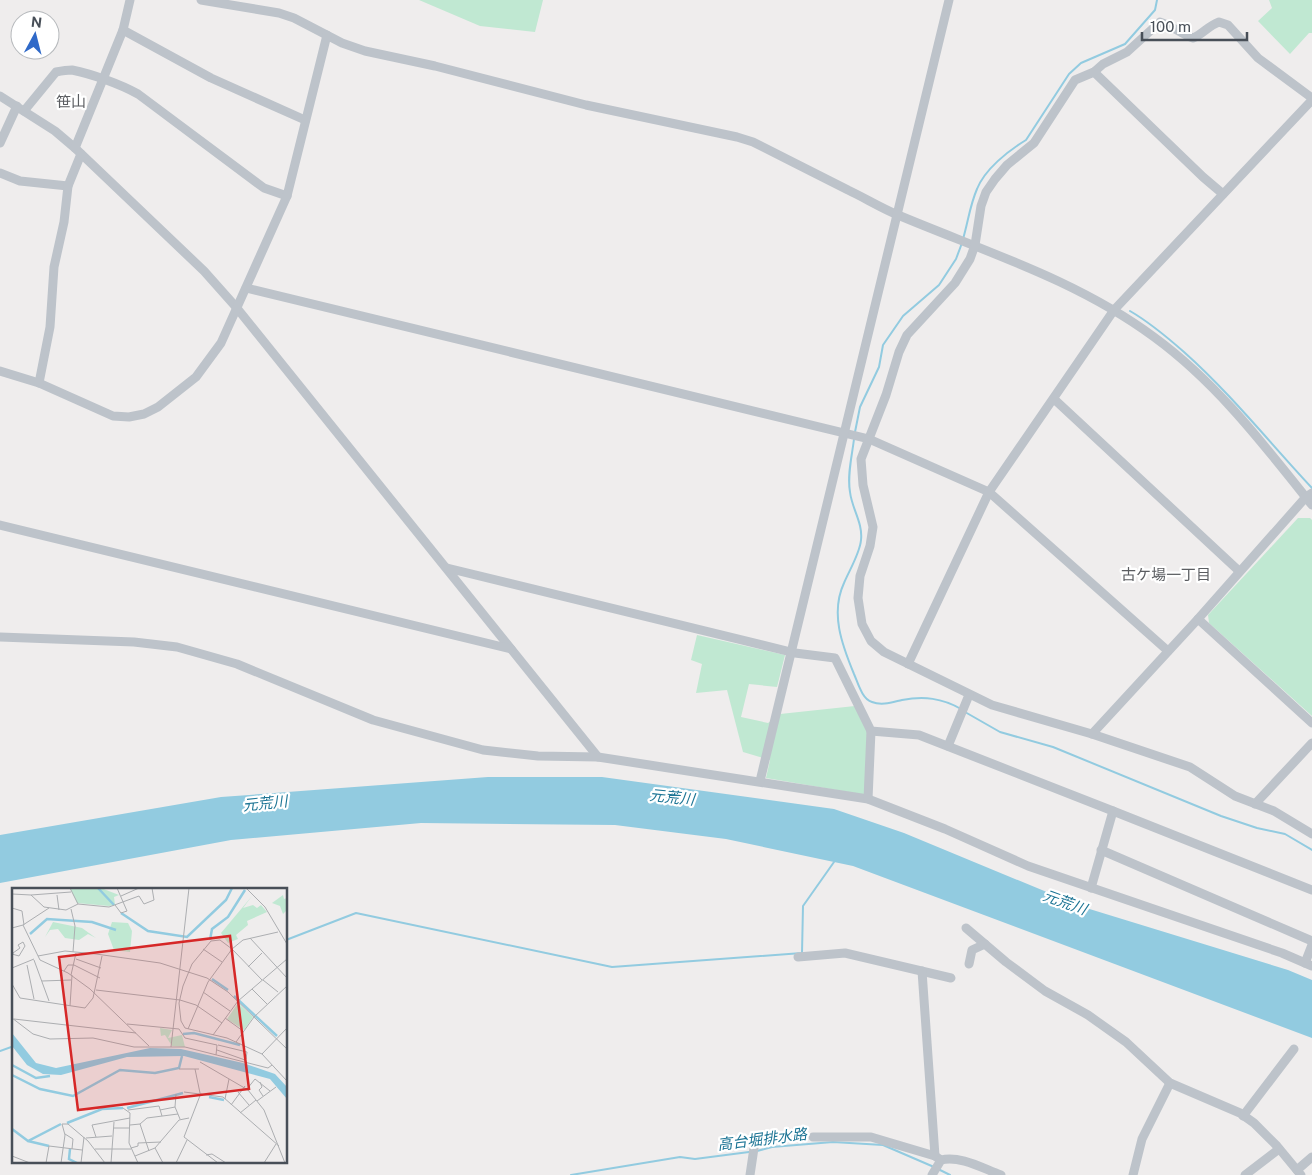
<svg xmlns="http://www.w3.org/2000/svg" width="1312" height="1175" font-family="'Public Sans','Noto Sans JP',sans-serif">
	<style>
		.green { fill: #c0e8d2 }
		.water { fill: #92cbe0 }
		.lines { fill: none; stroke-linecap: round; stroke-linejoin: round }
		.stream { stroke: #92cbe0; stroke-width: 2 }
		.minor { stroke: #bdc3ca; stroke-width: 9 }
		.labels { text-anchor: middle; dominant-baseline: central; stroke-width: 4.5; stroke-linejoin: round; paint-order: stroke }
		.neighbourhood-label { font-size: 15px; fill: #5b5d61; stroke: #fff }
		.water-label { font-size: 15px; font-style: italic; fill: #1d7595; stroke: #fff }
		.inset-river { fill: none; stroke: #92cbe0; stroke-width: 2.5 }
		.inset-road { fill: none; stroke: #acaeb1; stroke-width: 1 }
		.view { fill: #d62828; fill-opacity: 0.15; stroke: #d62828; stroke-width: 2.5 }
		.inset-edge { fill: none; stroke: #484f58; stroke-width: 2.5 }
	</style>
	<rect width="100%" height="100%" fill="#efeded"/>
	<g class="green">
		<polygon points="419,0 543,0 535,32 480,26"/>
		<polygon points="1269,0 1312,0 1312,33 1309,33 1290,54 1258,21 1272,8"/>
		<polygon points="1298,518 1310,518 1312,520 1312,716 1209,623 1208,615"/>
		<polygon points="697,635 785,655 777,687 749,684 741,717 768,723 780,714 855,706 869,736 866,795 766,778 770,760 743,752 727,690 696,693 702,664 691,660"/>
	</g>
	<polygon class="water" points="488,777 602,777 834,809 904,833 1083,907 1288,970 1312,980 1312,1038 853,866 726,839 615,825 421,823 231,840 0,883 0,835 221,797"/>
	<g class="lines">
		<g class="stream">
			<path d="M963,239C968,222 970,205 977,189C985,169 1008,151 1026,140L1069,74L1081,63L1125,44L1155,10L1157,0"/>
			<path d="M1130,311C1149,322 1167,337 1184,352C1231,394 1269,442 1312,488"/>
			<polyline points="855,432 860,407 879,367 883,345 903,316 939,285 956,259 962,243"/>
			<path d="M854,439C852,456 847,475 850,492C852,509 863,523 861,540C860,553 849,571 844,583C830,613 842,645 854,674C858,683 862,699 872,702C882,706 893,702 902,700C924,696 942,698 961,709"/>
			<polyline points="965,712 1000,732 1053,747 1221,816 1257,828 1285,834 1312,850"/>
			<polyline points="286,940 356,913 612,967 802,953 803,906 834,862"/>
			<polyline points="0,1051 14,1046"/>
			<polyline points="757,1151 772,1147 833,1142 883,1145 934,1167"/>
			<polyline points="938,1169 950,1175"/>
			<polyline points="571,1175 680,1157 695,1159 749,1152"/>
		</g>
		<g class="minor">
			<path d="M201,0L279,13L294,18L342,43L365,51L435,66L586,105L737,137L753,142C785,158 816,174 848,190C865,198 881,208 898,215C986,252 1077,280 1154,337C1217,383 1264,445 1312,505"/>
			<polyline points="123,30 211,78 305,120"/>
			<polyline points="1094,72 1203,177 1223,194"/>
			<polyline points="0,96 55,131 75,148 204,271 236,307 598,757"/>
			<path d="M1312,98L1258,58L1228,25L1219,22C1208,26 1203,34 1193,38C1181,34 1171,25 1160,22L1127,52L1103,64L1094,72L1075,80L1034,143L1007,165L995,179L986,192L981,206L975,245L970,259L955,283L907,335L899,352L886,395L861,459L863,485L873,527L870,546L860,576L858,598L862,624L871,641L884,652L992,705L1092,734L1190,767L1235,796L1274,811L1312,834"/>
			<path d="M24,111L56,72C61,71 67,70 72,70C92,74 120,84 138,94L264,188L287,196"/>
			<polyline points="0,143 17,106"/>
			<polyline points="75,148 123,30 130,0"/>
			<polyline points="0,173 20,181 68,186"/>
			<polyline points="246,288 869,439 989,492 1168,651"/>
			<polyline points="0,371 39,383 113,416 129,417 144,414 158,407 196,377 221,343 287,196 327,35"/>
			<polyline points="39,383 50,327 54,267 64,222 68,186 81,154"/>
			<polyline points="1054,399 1239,571"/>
			<polyline points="0,525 511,649"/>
			<polyline points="447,568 795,653 835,658 871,731 919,735 1113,811 1091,888"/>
			<polyline points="1198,619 1312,723"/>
			<polyline points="0,637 134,642 177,647 237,664 373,720 483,750 538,756 598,757 868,799 945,829 1028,866 1282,953 1312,966"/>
			<polyline points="908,664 989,492 1114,310 1312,100"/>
			<polyline points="1092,734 1198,619 1306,497 1312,493"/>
			<polyline points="948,746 969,695"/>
			<polyline points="760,781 949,0"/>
			<polyline points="868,799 871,731"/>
			<polyline points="1255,804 1312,743"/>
			<polyline points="1113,811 1312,890"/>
			<polyline points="1101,850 1312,941"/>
			<polyline points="966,928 1006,962 1045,991 1088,1015 1126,1042 1170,1083 1240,1113 1254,1123 1277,1146 1301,1175"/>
			<polyline points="798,957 845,953 951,978"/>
			<polyline points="1305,963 1312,945"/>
			<polyline points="969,964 972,950 985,944"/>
			<polyline points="922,971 935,1156"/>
			<polyline points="1243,1116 1294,1049"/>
			<path d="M813,1137H871L935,1156L941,1160C960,1155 984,1169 1001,1175"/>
			<polyline points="1297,1170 1312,1157"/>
			<polyline points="750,1175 754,1148"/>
			<polyline points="932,1175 941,1160"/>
			<polyline points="1133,1175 1142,1139 1170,1083"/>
			<polyline points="1245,1175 1279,1149"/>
		</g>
	</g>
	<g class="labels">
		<g class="neighbourhood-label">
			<text x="71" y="101">笹山</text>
			<text x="1166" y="574">古ケ場一丁目</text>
		</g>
		<g class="water-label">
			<text transform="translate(672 797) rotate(6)">元荒川</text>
			<text transform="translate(265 803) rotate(-6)">元荒川</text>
			<text transform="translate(1065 902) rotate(20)">元荒川</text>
			<text transform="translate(762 1139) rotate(-7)">高台堀排水路</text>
		</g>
	</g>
	<g transform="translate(12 888)">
		<rect width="275" height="275" fill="#efeded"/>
		<path d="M58,0H89L107,7L102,9L103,17L97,18L65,15ZM271,7L272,11L275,10V22L271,26L268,18L260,15ZM240,8L231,20L241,17L245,20L249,17L255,24L235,33L236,37L224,47L226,51L216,55L209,45ZM41,34L70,40L84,50L76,46L67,52L53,50L46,41L38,42L33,49ZM100,34L116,35L120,43L118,64L102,62L96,46ZM226,115L241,129L232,142L215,131ZM148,140L160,142L156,150L170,147L173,159L160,158L153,147L149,148Z" fill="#c0e8d2"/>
		<path d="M0,145L24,175L44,180L138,160L169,161L231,175L263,186L275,199V211L258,191L172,168L115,169L49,187L31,186L15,177L0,158Z" fill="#92cbe0"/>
		<path class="inset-river" d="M86,0L102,17M109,25L136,43L175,49L214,12L220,0M18,46L35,31L80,34L104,42M198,52L200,41L216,29L233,2M200,91L216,102M222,108L265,148M171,146L182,145L228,157M0,177L24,190L38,188M0,187L28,201L61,208L108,182L143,185L167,180L170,168M197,209L212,212M115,220L171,205M55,235L90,221L111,220M0,241L16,253L49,236M16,253L37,258M58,261L57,271L65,275"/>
		<path class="inset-road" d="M58,0L66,16M234,0L253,19L275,56M0,6L19,7L32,19L54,22L66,16L97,19L127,8L132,16L142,12L140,0M19,7L59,4M45,7L47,22M109,8L127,0M103,17L109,25L115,23L105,0M0,20L10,23L12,37M59,21L63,38L61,64M11,37L37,20M0,40L11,37L28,72L56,85L78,101L137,158M238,50L275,90M191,61L210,74M0,68L1,65L8,60L6,57L11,54L13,58L7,68L0,66M26,68L53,63L84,66L148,75L195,90L216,104L275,161M64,71L89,80M22,72L37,113M15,77L22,111M236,79L250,65M0,80L22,71M52,83L56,77H62L88,90M59,87L64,65M250,92L220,61L208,52L199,53L180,76L171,98L167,115L169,133L173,140L215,150L250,166L275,193M251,92L266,104M30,93L59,92M0,96L8,110M240,101L255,116M84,102L168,112L184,117L210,135M191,104L218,123M8,110L73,120L81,110L90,68M58,118L60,87M0,130L21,146L38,151L81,150L122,159H173L256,180L260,177M213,130L231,143M2,131L124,145M115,136L167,141L173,150L205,157L204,167M176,141L196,94L220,61L231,52L266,44M201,147L226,113L275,71M224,154L242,129L275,98M206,157L235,164L234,171M159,159L177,0M205,162L233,172M250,166L275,140M188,174L236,202L252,222L273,275M167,181H187M183,181L188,205M248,194L250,199L247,202L251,208M235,201L243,191L258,203M172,204L211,209L267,258M226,204L237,217M189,205L172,249L206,275M164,206L163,219L168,231M213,211L217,191M245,213L264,199M219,217L233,198M111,220L118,225L117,255L126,275M116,222L147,218L150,228M148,222L163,219M228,225L244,212M50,236H56L76,253L93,275M128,236L137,263M118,237L128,236L135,230L166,226M102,240H118M53,246L61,251L60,261M84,249L80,237L118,230M74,250L100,248M119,260L126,258V255L149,254M143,260L151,275M83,261H119M194,267L200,266L214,275M0,268L18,275M123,268L143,260L167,232L177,230M34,275L37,258L70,262M49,275L53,247L50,236M69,275L72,249M99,275L102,234M164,275L175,252M252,275L264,256"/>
		<path class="view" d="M218,48L237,201L66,222L47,69Z"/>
		<rect width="275" height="275" class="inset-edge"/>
	</g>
	<g transform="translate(35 35) rotate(7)"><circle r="24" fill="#ffffff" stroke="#b6b9bc"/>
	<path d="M0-4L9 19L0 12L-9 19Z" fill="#2f69c8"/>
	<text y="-8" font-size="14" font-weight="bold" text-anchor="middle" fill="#484f58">N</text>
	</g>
	<path d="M1142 32v8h105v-8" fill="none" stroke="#484f58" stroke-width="2.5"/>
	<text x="1150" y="32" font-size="15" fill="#484f58" stroke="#ffffff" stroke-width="4" paint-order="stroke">100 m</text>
</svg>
